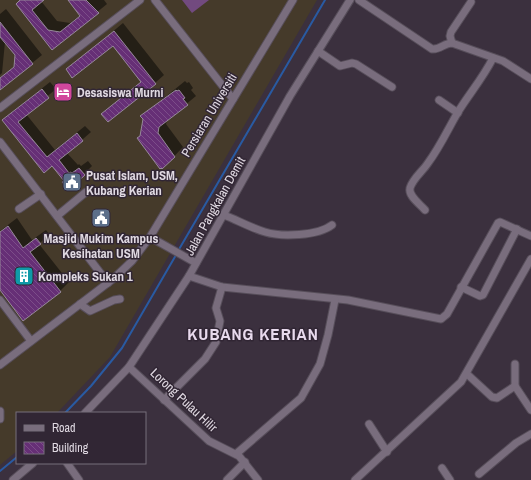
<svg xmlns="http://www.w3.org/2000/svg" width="531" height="480" font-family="'Archivo Narrow',sans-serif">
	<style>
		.education { fill: #453a2a }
		.pitch { fill: #724a7f }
		.shadow { fill: #0007 }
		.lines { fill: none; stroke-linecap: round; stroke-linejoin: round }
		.stream { stroke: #295aa2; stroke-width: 2 }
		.building { fill: url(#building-back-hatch); stroke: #96899a }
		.minor-casing { stroke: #574e5a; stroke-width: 9 }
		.minor { stroke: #796d7d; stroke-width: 7 }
		.labels { text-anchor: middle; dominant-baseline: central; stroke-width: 3; stroke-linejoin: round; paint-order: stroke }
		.poi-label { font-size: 13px; font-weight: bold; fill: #e0d9e2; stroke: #312634; text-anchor: start }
		.street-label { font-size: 13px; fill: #e0d9e2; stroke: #312634 }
		.district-label { font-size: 17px; font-weight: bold; letter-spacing: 1px; fill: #e8daed; stroke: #312634 }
	</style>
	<defs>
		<pattern id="building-back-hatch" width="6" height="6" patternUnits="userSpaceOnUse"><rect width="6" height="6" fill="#662f76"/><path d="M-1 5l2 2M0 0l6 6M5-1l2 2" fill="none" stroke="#7c4d89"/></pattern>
	</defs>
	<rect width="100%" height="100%" fill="#3b303e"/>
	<polygon class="education" points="0,0 317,0 110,357 57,413 17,413 17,451 0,465"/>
	<polygon class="pitch" points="182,0 209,0 192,13"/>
	<g class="shadow">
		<polygon points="20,0 43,0 41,1 57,21 70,23 81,15 69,0 104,0 107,4 52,49"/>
		<polygon points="6,9 42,55 0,89 0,78 15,66 16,55 5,42 2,73 0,75 0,14"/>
		<polygon points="123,23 164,75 155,83 102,114 142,81 113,44 67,70"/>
		<polygon points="185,81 187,83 189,82 193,88 191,90 196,96 167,120 166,124 183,147 163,168 141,135 144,119 142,116"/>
		<polygon points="50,82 56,89 26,114 55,150 85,126 91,132 67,153 78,165 79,164 81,166 88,161 92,166 69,189 66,181 52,165 44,171 12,112"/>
		<polygon points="17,218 32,240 46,230 49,234 39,244 69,282 60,291 0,289 0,231"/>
	</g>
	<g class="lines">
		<g class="stream">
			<polyline points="178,251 325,0"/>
			<polyline points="65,413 91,386 122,348 176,255"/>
			<polyline points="0,471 17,457"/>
		</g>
	</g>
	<g class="building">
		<polygon points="20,0 44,0 32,10 48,30 60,32 80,16 68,0 86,0 99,13 52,50 16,4"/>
		<polygon points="0,22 33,64 0,90 0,78 14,67 15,55 0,37"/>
		<polygon points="114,31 156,84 108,122 101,114 141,82 113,46 72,78 66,69"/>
		<polygon points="42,89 49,98 18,122 47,157 77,133 83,141 59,160 69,173 71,172 72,173 79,168 85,175 69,190 62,182 64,181 52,166 44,173 2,120"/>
		<polygon points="176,90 177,91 179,90 185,98 183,99 188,105 159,127 158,133 175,157 162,169 161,168 160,169 137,138 140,136 143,119 140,116"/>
		<polygon points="8,226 23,248 36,238 41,244 30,252 61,292 23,321 0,290 0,232"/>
	</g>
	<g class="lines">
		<g class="minor-casing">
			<g id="minor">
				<polyline points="155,0 233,99"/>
				<path d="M359,0L432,49C440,50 444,43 452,43L503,61L531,79"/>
				<polyline points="452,43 450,36 451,32 471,2"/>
				<polyline points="318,51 340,66 352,63 356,64 392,87"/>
				<polyline points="439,100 458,113"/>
				<polyline points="0,108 140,0"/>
				<polyline points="0,142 108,283"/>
				<polyline points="19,209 41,194"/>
				<path d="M425,210C420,204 408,196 410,188C413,178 423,171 428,163C440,147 448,129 458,112C469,94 483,78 493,58"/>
				<path d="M224,215C237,220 251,228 265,232C281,237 318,236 332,225"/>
				<polyline points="57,216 86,192"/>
				<polyline points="150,237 196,263"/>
				<polyline points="189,276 222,287 348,300 441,319 447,314 498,223 500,222 531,236"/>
				<polyline points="461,287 480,296 483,295 517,229"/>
				<polyline points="0,300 31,341"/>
				<polyline points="80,304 90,311 114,300 120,299"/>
				<polyline points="0,365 113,279 132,261 150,237 293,0"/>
				<polyline points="129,367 209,441 239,456 258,480"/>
				<polyline points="467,374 492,397 497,398 515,386 515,364"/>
				<polyline points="515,386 531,410"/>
				<polyline points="164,400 205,359 216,342 220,321 216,308 222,287"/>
				<polyline points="0,411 0,419"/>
				<polyline points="85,413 129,367 189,276 290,96 350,0"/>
				<polyline points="369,424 387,452"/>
				<polyline points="236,454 301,398 320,364 328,335 335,300"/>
				<polyline points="67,463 79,480"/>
				<polyline points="442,468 450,480"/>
				<polyline points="479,474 516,443 531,434"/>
				<polyline points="13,480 33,463"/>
				<polyline points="227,480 245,462"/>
				<polyline points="355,480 461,382 531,259"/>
			</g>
		</g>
		<use href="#minor" class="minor"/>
	</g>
	<defs>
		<g id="hotel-square" transform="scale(1)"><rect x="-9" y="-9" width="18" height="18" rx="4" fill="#d1479c" stroke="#312634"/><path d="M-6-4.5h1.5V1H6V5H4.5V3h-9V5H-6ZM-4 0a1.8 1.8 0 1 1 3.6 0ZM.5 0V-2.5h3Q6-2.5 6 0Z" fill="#fff"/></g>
		<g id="civic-square" transform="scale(1)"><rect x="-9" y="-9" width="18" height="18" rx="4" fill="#5c6f8a" stroke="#312634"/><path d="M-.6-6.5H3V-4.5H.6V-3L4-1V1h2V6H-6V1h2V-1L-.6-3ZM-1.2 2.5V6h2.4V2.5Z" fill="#fff"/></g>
		<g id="building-square" transform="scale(1)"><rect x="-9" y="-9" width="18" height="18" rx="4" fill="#0f9aa8" stroke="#312634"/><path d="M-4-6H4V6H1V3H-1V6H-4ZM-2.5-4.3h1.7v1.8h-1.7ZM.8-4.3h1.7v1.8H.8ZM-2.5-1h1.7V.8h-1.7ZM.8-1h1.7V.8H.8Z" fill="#fff"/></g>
	</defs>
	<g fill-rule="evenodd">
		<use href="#hotel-square" x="63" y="92"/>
		<use href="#civic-square" x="72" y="182"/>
		<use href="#civic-square" x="101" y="218"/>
		<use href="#building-square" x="24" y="276"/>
	</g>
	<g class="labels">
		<g class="poi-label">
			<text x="77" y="92">Desasiswa Murni</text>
			<text x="86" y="175">Pusat Islam, USM,<tspan x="86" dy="15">Kubang Kerian</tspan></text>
			<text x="101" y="238" text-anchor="middle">Masjid Mukim Kampus<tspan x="101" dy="15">Kesihatan USM</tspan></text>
			<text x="38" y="276">Kompleks Sukan 1</text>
		</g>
		<g class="street-label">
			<text transform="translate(209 115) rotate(-59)">Persiaran Universiti</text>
			<text transform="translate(215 206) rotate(-61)">Jalan Pangkalan Demit</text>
			<text transform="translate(184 400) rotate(43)">Lorong Pulau Hilir</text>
		</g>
		<g class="district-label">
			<text x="253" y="333">KUBANG KERIAN</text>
		</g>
	</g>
	<rect x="16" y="412" width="130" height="52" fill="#312634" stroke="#776e7a"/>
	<rect x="24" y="425" width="20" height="6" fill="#796d7d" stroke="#776e7a"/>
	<text x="52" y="432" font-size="12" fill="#e0d9e2">Road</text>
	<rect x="24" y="442" width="20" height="12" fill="url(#building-back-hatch)" stroke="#776e7a"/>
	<text x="52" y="452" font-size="12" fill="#e0d9e2">Building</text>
</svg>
